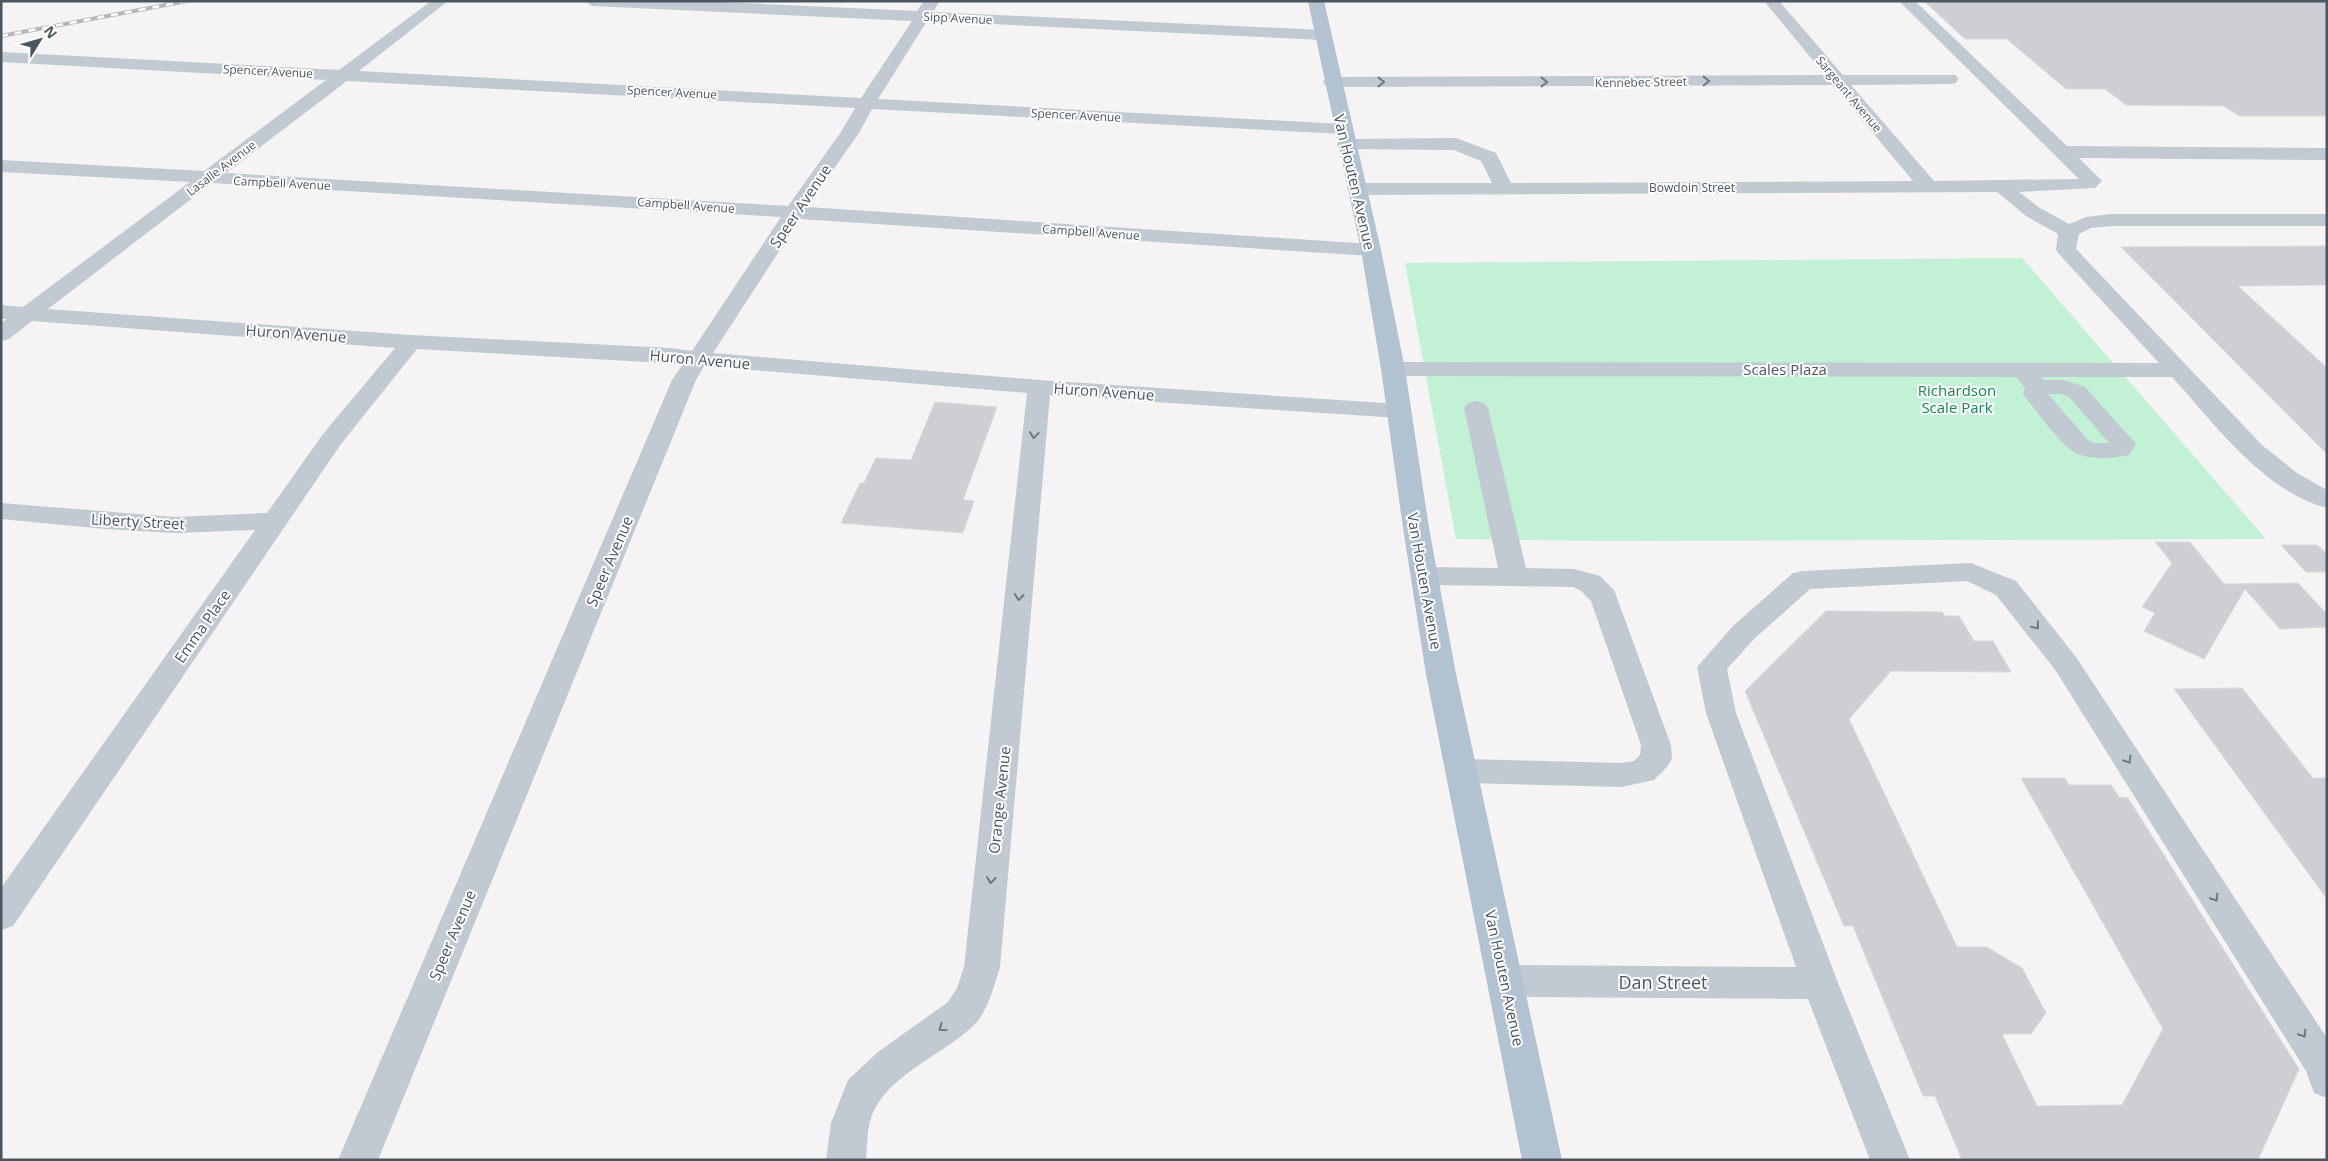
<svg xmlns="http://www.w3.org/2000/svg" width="2328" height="1161" font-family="'Open Sans',sans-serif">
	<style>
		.green { fill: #c3f1d5 }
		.building { fill: #cdcfd5; stroke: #d7d9de }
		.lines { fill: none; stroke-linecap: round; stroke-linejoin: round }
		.minor { fill: #c1cad2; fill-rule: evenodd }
		.major { fill: #b3c2d1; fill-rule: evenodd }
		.rail-casing { stroke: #b5b8bd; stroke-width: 4 }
		.rail { stroke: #fff; stroke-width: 2.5; stroke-dasharray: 7; stroke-linecap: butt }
		.oneway { stroke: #6e7983 }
		.labels { text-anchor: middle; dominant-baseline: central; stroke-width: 4; stroke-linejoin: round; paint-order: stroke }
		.far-street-label { font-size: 12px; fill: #4a5661; stroke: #fff }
		.street-label { font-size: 15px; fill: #4a5661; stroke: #fff }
		.park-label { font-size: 15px; fill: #17864f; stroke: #fff }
		.near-street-label { font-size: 18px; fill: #4a5661; stroke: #fff }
	</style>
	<rect width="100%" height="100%" fill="#f5f3f3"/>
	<polygon class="green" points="2022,258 2266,539 1610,541 1456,539 1405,263"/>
	<g class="building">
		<polygon points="1924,1 2327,1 2327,116 2239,116 2224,106 2126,105 2105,89 2066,89 2007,39 1965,39"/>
		<polygon points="2327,246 2327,285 2238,286 2327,368 2327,454 2121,247"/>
		<polygon points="935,402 997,407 963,500 974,501 963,533 841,523 860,483 864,483 876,458 911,460"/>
		<polygon points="2155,542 2190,542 2224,584 2298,583 2327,614 2327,627 2280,629 2245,589 2204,659 2144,631 2155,613 2142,607 2172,563"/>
		<polygon points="2281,545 2317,545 2327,554 2327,572 2306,572"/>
		<polygon points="1826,611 1942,612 1945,616 1959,616 1974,641 1993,641 2011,672 1891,671 1849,719 1957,947 1987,947 2022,968 2046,1013 2031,1034 2002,1034 2037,1106 2122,1105 2163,1029 2021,778 2065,778 2069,785 2111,785 2119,797 2128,798 2299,1069 2258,1160 1962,1160 1935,1096 1923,1096 1853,926 1844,926 1745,691"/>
		<polygon points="2242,688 2313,778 2327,778 2327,899 2174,689"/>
	</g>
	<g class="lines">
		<g class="minor">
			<path d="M431,1H448L359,71L861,98L912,21L592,6L585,1H697L917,11L924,1H940L933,12L1323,30L1329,32L1331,35L1329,38L1323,40L927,21L878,99L1343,124L1349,125L1352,129L1349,133L1343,134L872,109L859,133L807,207L1371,244L1378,246L1381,250L1378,254L1371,256L800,219L713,353L1039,380L1399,404L1407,406L1411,411L1407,416L1399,418L1050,395L1000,967C994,986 988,1012 973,1026C941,1057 884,1075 870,1121C867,1133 867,1148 866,1160H826L831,1123L848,1080L878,1052L948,1002L957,988L964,967L1027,393L704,366L696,380L378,1160H338L672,380L683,364L417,349L341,444L13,926L1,930V888L255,530L175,533L105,529L1,519V503L175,517L267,513L323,434L395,348L32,321L9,339L1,341V323L7,319H1V305L23,307L190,182L1,172V160L204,171L326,80L1,62V52L339,70ZM347,81L855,108L841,132L788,206L226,173ZM212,183L781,217L692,351L670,348L411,335L48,309Z"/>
			<path d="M1764,1H1779L1843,75H1956L1958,79L1956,83L1950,84L1851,85L1934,181L2079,179L1899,1H1915L2067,146L2327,148V160L2079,158L2102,181L2095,188L2019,192L2040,208L2069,224L2086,217L2111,214H2327V226H2111L2091,228L2079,234L2076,249L2263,446L2297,473L2327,490V508C2264,492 2214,423 2172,377H2041L2044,380H2064L2085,387L2136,444L2129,455C2112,459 2085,461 2071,450C2059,442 2037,412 2027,399L2023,394L2025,388L2016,377L1393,376L1385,374L1381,369L1385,364L1393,362L2159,363L2059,254L2056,250L2058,234L2026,216L1997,192L1357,195L1350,193L1347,189L1350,185L1357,183H1492L1481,161L1454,150L1340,149L1337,145L1340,141L1346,139L1456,138L1496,153L1511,183L1913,181L1833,85L1332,87L1326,86L1323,82L1326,78L1332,77L1825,75ZM2048,394H2061L2069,397L2109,443H2094L2088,440Z"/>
			<polygon points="1476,401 1484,403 1488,408 1526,568 1574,569 1600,576 1614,590 1671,745 1672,759 1667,767 1654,780 1622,787 1462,783 1451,780 1446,771 1451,762 1462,759 1622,763 1634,761 1640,755 1641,745 1591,601 1580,590 1573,587 1425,585 1415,582 1411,576 1415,570 1425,567 1498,568 1464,408 1468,403"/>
			<polygon points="1971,563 2016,581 2076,657 2327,1038 2327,1098 2314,1093 2306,1071 2056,671 1996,595 1967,581 1810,589 1753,640 1727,669 1736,713 1838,983 1910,1160 1870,1160 1808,999 1506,997 1493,992 1488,981 1493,970 1506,965 1796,967 1706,713 1697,667 1733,626 1793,573 1803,571"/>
		</g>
		<polygon class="major" points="1308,1 1324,1 1381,250 1405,369 1429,528 1456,674 1562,1160 1522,1160 1426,674 1403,528 1381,369 1361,250"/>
		<g class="rail-casing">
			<polyline id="rail" points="1,36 187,1"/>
		</g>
		<use href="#rail" class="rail"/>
	</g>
	<defs><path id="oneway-chevron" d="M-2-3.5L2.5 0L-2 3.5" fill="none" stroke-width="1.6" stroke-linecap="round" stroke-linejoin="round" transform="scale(1.25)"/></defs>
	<g class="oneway">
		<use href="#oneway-chevron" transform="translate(1706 81) rotate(-1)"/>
		<use href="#oneway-chevron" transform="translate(1381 82)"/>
		<use href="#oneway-chevron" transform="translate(1544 82)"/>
		<use href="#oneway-chevron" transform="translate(1034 435) rotate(96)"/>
		<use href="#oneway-chevron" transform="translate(1019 597) rotate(96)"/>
		<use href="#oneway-chevron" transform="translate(2036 626) rotate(52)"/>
		<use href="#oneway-chevron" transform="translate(2128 760) rotate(58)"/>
		<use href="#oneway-chevron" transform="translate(991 880) rotate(96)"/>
		<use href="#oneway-chevron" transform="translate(2215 898) rotate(57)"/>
		<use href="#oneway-chevron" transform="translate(942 1028) rotate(145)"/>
		<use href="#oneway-chevron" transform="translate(2303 1034) rotate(57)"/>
	</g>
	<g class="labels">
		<g class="far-street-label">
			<text transform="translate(958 18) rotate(3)">Sipp Avenue</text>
			<text transform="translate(268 71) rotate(3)">Spencer Avenue</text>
			<text transform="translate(1641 82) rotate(-1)">Kennebec Street</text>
			<text transform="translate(672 92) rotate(3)">Spencer Avenue</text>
			<text transform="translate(1849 94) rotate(50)">Sargeant Avenue</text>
			<text transform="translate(1076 115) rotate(3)">Spencer Avenue</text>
			<text transform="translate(221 168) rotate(-37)">Lasalle Avenue</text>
			<text transform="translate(282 183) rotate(3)">Campbell Avenue</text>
			<text x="1692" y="187">Bowdoin Street</text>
			<text transform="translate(686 205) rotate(4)">Campbell Avenue</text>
			<text transform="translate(1091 232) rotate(4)">Campbell Avenue</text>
		</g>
		<g class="street-label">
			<text transform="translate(1355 182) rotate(77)">Van Houten Avenue</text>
			<text transform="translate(800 206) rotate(-56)">Speer Avenue</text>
			<text transform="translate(296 333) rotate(4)">Huron Avenue</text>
			<text transform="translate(700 359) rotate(5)">Huron Avenue</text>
			<text x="1785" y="369">Scales Plaza</text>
			<text transform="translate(1104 391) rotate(4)">Huron Avenue</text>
			<text transform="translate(138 521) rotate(3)">Liberty Street</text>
			<text transform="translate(609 561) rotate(-67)">Speer Avenue</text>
			<text transform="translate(1425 581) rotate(80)">Van Houten Avenue</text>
			<text transform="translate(202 626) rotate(-55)">Emma Place</text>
			<text transform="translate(999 800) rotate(-84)">Orange Avenue</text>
			<text transform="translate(452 935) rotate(-67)">Speer Avenue</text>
			<text transform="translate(1505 978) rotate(78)">Van Houten Avenue</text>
		</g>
		<g class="park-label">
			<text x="1957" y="390">Richardson<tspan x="1957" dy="17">Scale Park</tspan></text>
		</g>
		<g class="near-street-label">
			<text x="1663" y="982">Dan Street</text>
		</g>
	</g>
	<rect width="2328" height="1161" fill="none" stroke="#4a5661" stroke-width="5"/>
	<g transform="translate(40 40) rotate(53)" stroke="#ffffff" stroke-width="4" paint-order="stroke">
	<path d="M0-4L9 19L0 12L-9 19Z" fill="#4a5661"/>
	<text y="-8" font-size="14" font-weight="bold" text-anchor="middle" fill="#4a5661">N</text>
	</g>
</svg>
